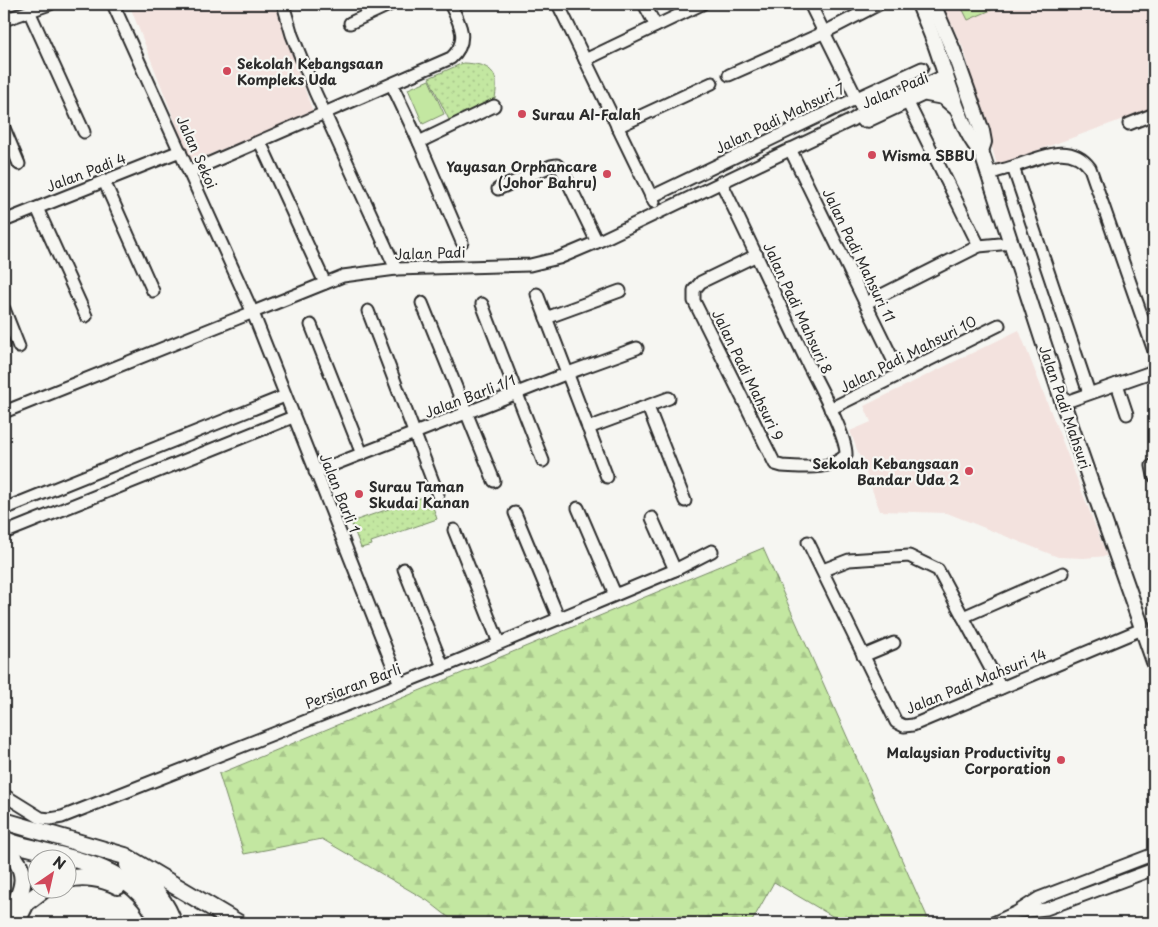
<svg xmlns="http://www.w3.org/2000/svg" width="1158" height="927" font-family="'Playpen Sans',sans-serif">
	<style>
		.built { fill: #f3e2de }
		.forest { fill: url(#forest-firs); stroke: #778966 }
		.park { fill: url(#park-dots); stroke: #778966 }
		.pitch { fill: #c3e7a1; stroke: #778966 }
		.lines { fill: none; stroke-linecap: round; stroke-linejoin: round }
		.minor-casing { stroke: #2b2b2b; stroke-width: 15 }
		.major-casing { stroke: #2b2b2b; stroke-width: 18 }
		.highway-casing { stroke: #2b2b2b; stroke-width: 20 }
		.minor { stroke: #f6f6f2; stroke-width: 11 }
		.major { stroke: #f6f6f2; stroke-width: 14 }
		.highway { stroke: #f6f6f2; stroke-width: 16 }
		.poi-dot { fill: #d1495b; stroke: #f6f6f2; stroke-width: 2 }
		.labels { text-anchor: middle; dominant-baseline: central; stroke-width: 4.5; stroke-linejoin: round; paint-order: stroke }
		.poi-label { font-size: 14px; font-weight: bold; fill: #2b2b2b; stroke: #f6f6f2; text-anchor: start }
		.street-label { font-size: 14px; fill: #2b2b2b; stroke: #f6f6f2 }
	</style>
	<defs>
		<pattern id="forest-firs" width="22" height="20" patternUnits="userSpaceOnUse" patternTransform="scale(1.25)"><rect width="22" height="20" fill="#c3e7a1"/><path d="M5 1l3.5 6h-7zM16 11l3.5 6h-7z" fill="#a8c68b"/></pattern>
		<pattern id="park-dots" width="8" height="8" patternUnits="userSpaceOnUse" patternTransform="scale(1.25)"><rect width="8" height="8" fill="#c3e7a1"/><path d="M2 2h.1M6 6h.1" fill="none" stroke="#a8c68b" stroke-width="1.8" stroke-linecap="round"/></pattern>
	</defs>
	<rect width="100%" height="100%" fill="#f6f6f2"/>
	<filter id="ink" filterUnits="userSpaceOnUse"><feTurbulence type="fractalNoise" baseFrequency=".02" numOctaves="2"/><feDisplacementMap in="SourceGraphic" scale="10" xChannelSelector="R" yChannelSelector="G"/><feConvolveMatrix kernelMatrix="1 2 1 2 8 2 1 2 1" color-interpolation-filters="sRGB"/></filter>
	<g filter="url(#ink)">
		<g class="built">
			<polygon points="142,4 278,4 283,29 313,112 191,162 131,9"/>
			<polygon points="942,4 1154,4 1154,108 997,165 964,50"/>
			<polygon points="1019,330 1107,556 1084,558 1058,557 947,513 880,511 850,431 871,422 864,406"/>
		</g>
		<polygon class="forest" points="763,548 930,923 844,923 774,882 751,923 456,923 428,901 322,839 244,854 219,774"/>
		<g class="park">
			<path d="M463,63C490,64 500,71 495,98L450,122L429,78Z"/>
			<polygon points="429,495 437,519 371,542 372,545 361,548 351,522"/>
		</g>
		<g class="pitch">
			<polygon points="960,4 1005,4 968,20"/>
			<polygon points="429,80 444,114 423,124 408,89"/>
		</g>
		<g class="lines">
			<g class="minor-casing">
				<g id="minor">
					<polyline points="113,4 253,313 400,684"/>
					<polyline points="283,4 292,35 315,92 396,269"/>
					<polyline points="558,4 654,202"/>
					<polyline points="644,4 656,26"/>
					<polyline points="810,4 868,121"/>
					<polyline points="29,11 84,132"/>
					<polyline points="4,20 50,4"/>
					<polyline points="350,23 391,4"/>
					<polyline points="585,60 702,4"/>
					<polyline points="729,75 823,33 879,4"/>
					<polyline points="392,85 419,142 462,242"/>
					<polyline points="908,103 979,246"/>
					<polyline points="862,121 868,121 949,83"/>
					<polyline points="1129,124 1154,114"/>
					<polyline points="617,127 712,83"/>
					<polyline points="4,128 19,164"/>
					<polyline points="260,142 325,283"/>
					<polyline points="419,142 494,106"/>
					<polyline points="790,149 900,374"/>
					<polyline points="1013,167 1089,393"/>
					<path d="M189,172L451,58C470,41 460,23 450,4"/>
					<path d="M989,174C997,171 1006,169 1015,166C1040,158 1070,141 1090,168L1154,351"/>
					<polyline points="104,181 153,291"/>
					<path d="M721,182C751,243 779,304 808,364C818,384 847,436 846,455C829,471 804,467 782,466L775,464L694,301V290L701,282L757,255"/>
					<polyline points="498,189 551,166 557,165 562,170 597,242"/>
					<polyline points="651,197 857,98 922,68"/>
					<polyline points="37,208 86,316"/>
					<polyline points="4,221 180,151"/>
					<polyline points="537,294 607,477"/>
					<polyline points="422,303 494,481"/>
					<polyline points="866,303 979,246 1011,243"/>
					<polyline points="482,304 543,461"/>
					<polyline points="4,309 19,347"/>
					<polyline points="368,311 438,495"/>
					<polyline points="546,318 620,291"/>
					<polyline points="311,325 362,454"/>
					<polyline points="1117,384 1127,414"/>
					<polyline points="1063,403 1154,371"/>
					<polyline points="648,407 685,501"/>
					<polyline points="830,409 999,325"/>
					<polyline points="4,412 343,276 396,269 530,265 559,258 597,242 852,120 864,112 946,75"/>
					<polyline points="588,428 669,398"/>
					<polyline points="1154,465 1152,466 1154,476"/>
					<polyline points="315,472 568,373 637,348"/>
					<polyline points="578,508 615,594"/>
					<polyline points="4,509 285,396"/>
					<polyline points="515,513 559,619"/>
					<polyline points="652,518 675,570"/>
					<polyline points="454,530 499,643"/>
					<polyline points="4,533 293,417"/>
					<polyline points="808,542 896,722 904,726 913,725 1142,629"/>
					<polyline points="404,569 443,667"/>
					<polyline points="823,570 849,560 909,556 938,570 1001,688"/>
					<polyline points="963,617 1063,573"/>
					<polyline points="863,656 894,643"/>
					<polyline points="4,795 41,818 50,819 62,817 443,667 675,570 712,551"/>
					<polyline points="1019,912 1046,909 1154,869"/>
					<polyline points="993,923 1017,912 1039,898 1154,854"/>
				</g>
			</g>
			<g class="major-casing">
				<g id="major">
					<path d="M919,4C924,17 930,30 935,44C944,68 963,137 981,151L1063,403L1154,662"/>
					<polyline points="933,4 953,50 982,131 984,142 981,151"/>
					<polyline points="927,94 943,97 957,109"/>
				</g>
			</g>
			<g class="highway-casing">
				<g id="highway">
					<polyline points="4,821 125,856 238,923"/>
					<path d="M4,839L13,843C64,858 138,865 158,923"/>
					<path d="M4,847C36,875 20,893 5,923"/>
					<path d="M128,865C145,879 167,901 173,923"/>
					<path d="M68,879C83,875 103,878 118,886"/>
					<polyline points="19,917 26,903 43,890"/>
				</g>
			</g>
			<use href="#minor" class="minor"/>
			<use href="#major" class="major"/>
			<use href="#highway" class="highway"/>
		</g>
	</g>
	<g class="poi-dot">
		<circle cx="227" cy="71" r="5"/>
		<circle cx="522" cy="114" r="5"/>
		<circle cx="872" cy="155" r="5"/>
		<circle cx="607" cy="174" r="5"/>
		<circle cx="969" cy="471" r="5"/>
		<circle cx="359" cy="494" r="5"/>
		<circle cx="1061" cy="760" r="5"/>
	</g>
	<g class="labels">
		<g class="poi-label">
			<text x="237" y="63">Sekolah Kebangsaan<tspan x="237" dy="16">Kompleks Uda</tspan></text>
			<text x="532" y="114">Surau Al-Falah</text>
			<text x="882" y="155">Wisma SBBU</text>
			<text x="597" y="166" text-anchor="end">Yayasan Orphancare<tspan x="597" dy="16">(Johor Bahru)</tspan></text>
			<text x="959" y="463" text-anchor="end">Sekolah Kebangsaan<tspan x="959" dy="16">Bandar Uda 2</tspan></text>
			<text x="369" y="486">Surau Taman<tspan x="369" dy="16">Skudai Kanan</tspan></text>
			<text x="1051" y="752" text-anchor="end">Malaysian Productivity<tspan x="1051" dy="16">Corporation</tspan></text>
		</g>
		<g class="street-label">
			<text transform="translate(895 90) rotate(-23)">Jalan Padi</text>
			<text transform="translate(780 118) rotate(-26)">Jalan Padi Mahsuri 7</text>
			<text transform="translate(197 152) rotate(66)">Jalan Sekoi</text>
			<text transform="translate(86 172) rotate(-21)">Jalan Padi 4</text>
			<text transform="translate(430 253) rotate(-2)">Jalan Padi</text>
			<text transform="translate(859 255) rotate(64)">Jalan Padi Mahsuri 11</text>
			<text transform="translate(798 308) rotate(65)">Jalan Padi Mahsuri 8</text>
			<text transform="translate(908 354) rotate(-27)">Jalan Padi Mahsuri 10</text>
			<text transform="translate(748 375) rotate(64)">Jalan Padi Mahsuri 9</text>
			<text transform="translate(470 396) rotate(-21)">Jalan Barli 1/1</text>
			<text transform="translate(1065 407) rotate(71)">Jalan Padi Mahsuri</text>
			<text transform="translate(340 493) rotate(68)">Jalan Barli 1</text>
			<text transform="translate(976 681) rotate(-22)">Jalan Padi Mahsuri 14</text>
			<text transform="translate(353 686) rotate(-21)">Persiaran Barli</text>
		</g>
	</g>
	<rect width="1158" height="927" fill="none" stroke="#f6f6f2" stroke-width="20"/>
	<rect x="10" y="10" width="1138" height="907" fill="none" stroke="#2b2b2b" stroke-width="2" filter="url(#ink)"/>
	<g transform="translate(52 874) rotate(34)"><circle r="24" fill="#f6f6f2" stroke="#a5a5a2"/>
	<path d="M0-4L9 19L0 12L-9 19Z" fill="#d1495b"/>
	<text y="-8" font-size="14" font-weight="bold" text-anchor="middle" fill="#2b2b2b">N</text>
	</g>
</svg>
